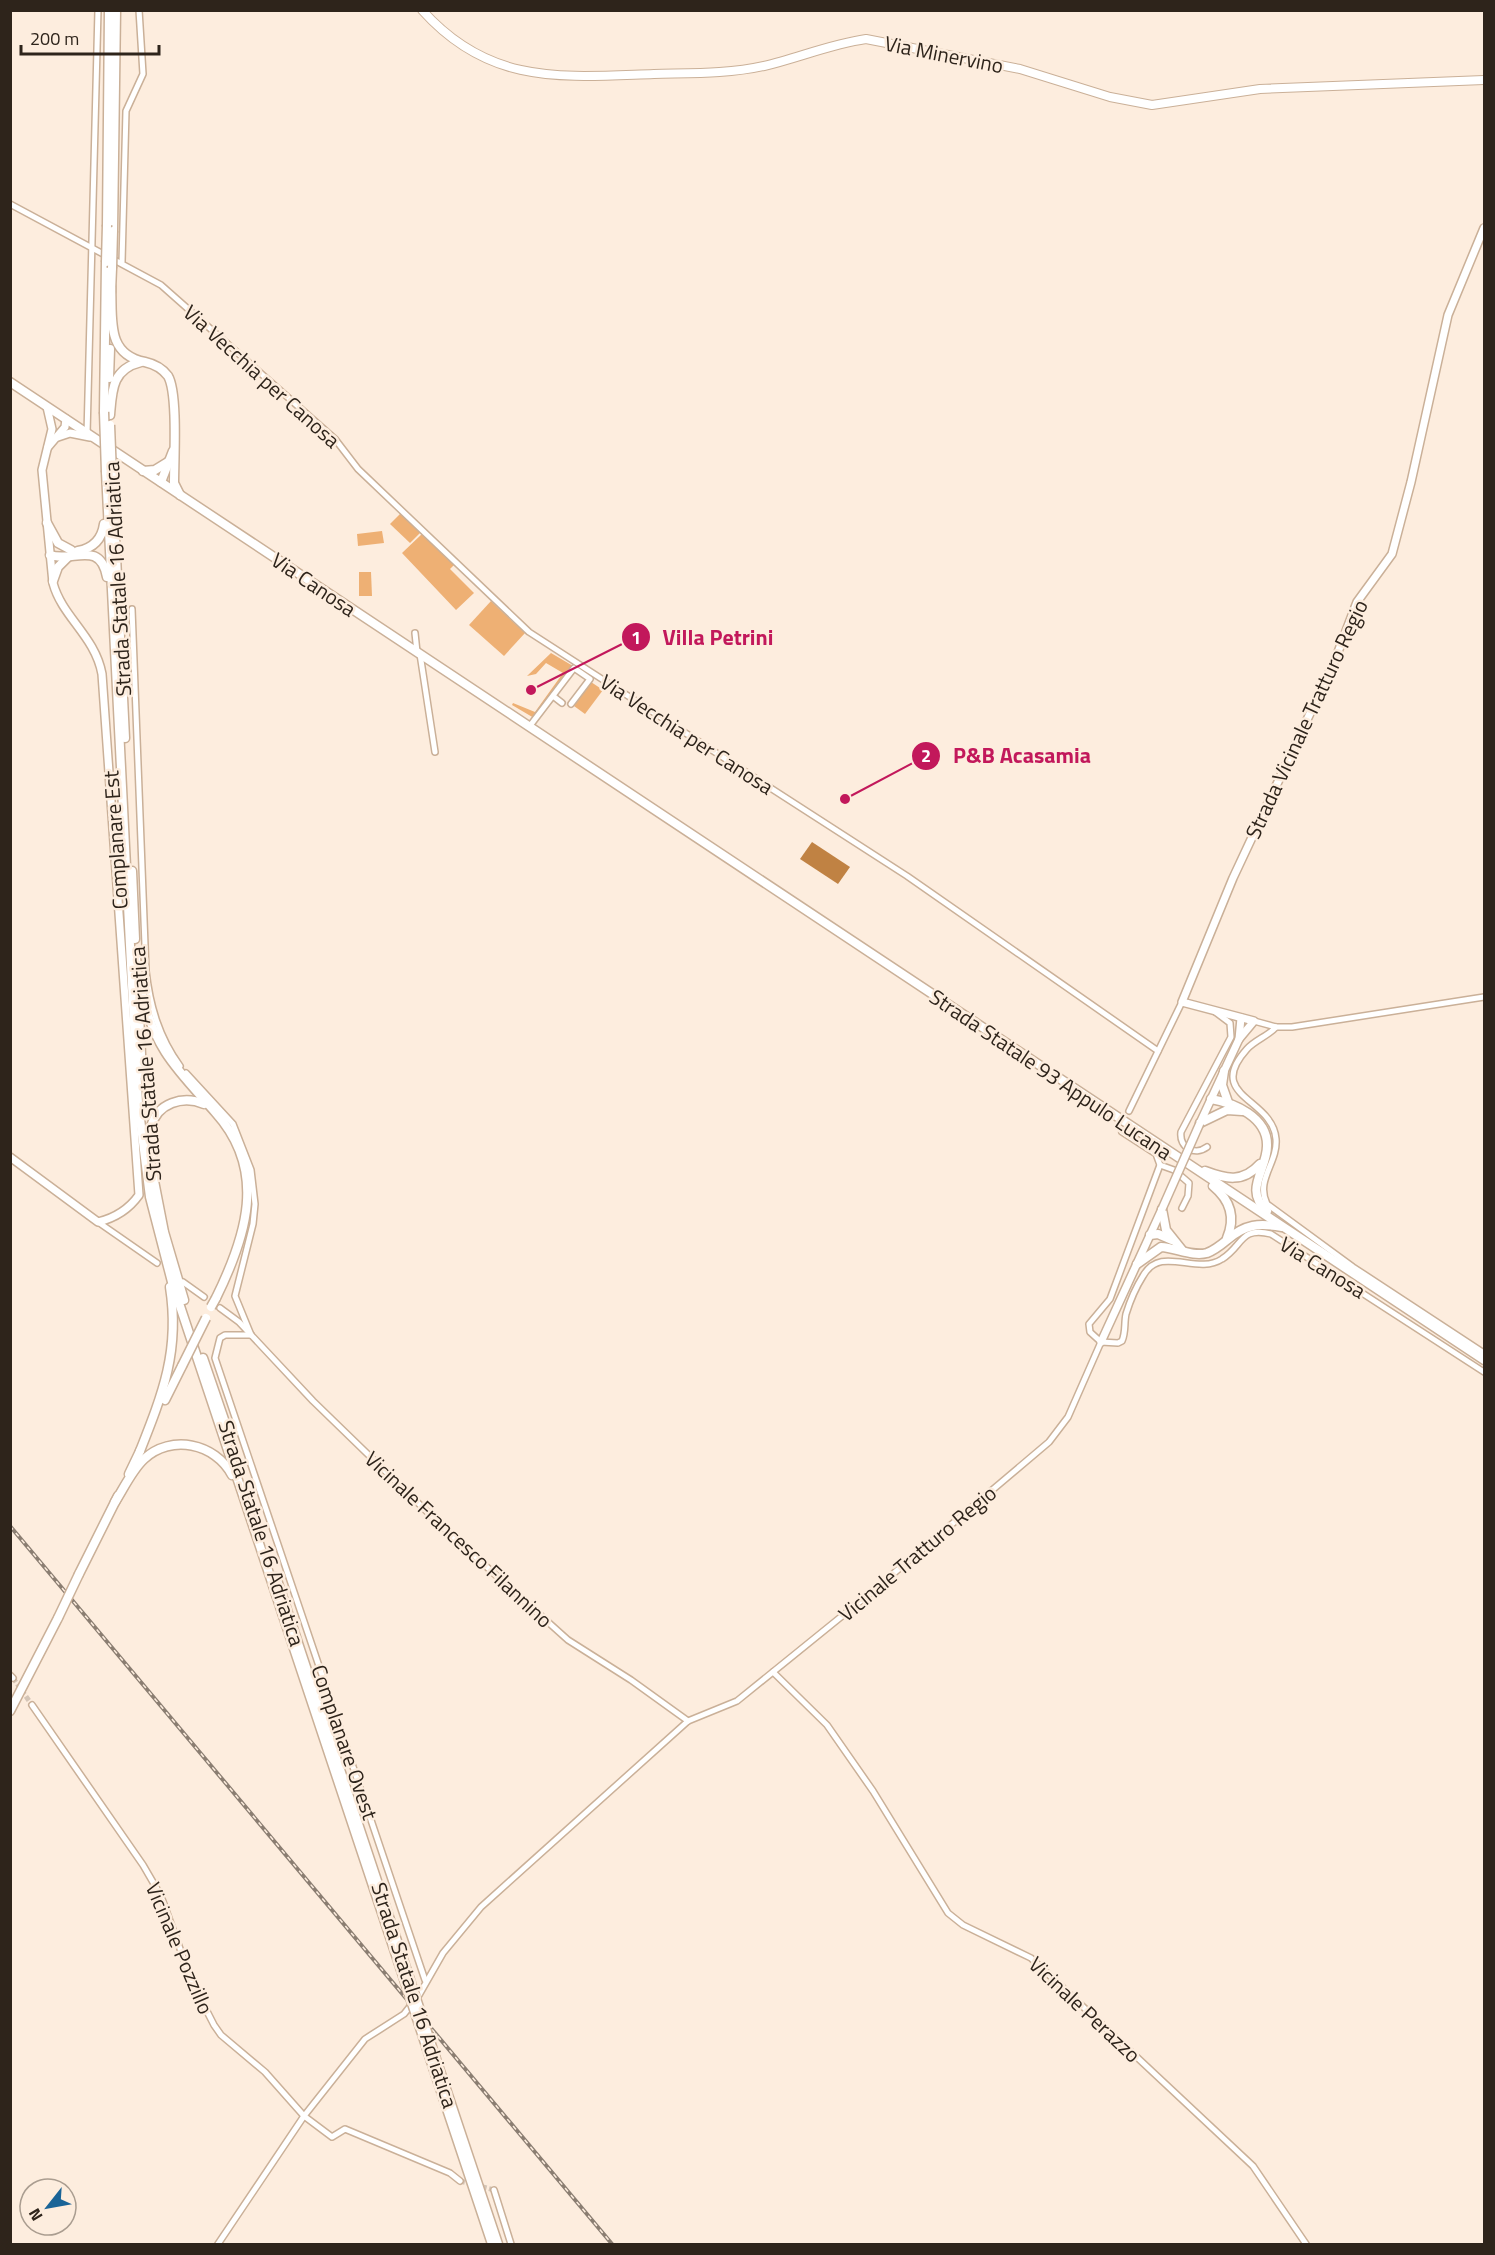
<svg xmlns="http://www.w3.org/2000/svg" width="1495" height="2255" font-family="'Titillium Web',sans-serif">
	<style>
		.green { fill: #eeb074 }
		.water { fill: #c08243 }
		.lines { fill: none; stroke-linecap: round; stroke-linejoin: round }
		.minor-tunnel { stroke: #d4c5b7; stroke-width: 5; stroke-dasharray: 5 2.5; stroke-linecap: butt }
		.minor-casing { stroke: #cab098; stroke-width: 8 }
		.tertiary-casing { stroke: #cab098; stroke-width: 10 }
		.secondary-casing { stroke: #cab098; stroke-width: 10 }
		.primary-casing { stroke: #cab098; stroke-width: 11 }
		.trunk-casing { stroke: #cab098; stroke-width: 11 }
		.minor { stroke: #fff; stroke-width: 5 }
		.tertiary { stroke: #fff; stroke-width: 7 }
		.secondary { stroke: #fff; stroke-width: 8 }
		.primary { stroke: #fff; stroke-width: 8 }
		.trunk { stroke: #fff; stroke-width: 8 }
		.rail-casing { stroke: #8b7e72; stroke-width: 4 }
		.rail { stroke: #fdedde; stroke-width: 1.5; stroke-dasharray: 4.5; stroke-linecap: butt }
		.tertiary-bridge-casing { stroke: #cab098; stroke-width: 10; stroke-linecap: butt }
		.primary-bridge-casing { stroke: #cab098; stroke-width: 11; stroke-linecap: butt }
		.trunk-bridge-casing { stroke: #cab098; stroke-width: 11; stroke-linecap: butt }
		.tertiary-bridge { stroke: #fff; stroke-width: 7 }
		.primary-bridge { stroke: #fff; stroke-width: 8 }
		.trunk-bridge { stroke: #fff; stroke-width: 8 }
		.labels { text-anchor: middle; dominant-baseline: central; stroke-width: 5; stroke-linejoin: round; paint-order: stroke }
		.street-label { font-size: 21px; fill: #2e241b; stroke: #fdedde }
		.leader { fill: none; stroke: #c2185b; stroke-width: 2 }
		.callout-dot { fill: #c2185b; stroke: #fdedde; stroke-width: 2 }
		.mark-label { font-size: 18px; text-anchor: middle; font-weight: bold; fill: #fff }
		.callout-label { font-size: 22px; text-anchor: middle; font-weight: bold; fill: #c2185b; stroke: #fdedde; stroke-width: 5; stroke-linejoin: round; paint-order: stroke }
	</style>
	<rect width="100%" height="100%" fill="#fdedde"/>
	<g class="green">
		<polygon points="401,513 421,532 410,543 390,524"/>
		<polygon points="382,531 384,543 358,546 357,534"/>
		<polygon points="423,533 454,565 450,569 474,593 456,610 402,553"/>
		<polygon points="359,572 371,572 372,596 359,596"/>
		<polygon points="491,601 525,633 504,656 469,625"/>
		<polygon points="551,653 573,666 534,718 512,705 513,703 535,712 563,673 546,663 536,674 527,676"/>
		<polygon points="591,682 603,690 585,714 574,706"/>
	</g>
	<polygon class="water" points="812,842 850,867 838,884 800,859"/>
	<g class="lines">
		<g class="minor-tunnel">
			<polyline points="13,1678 32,1705"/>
			<polyline points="460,2181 494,2190"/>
		</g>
		<g class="minor-casing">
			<g id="minor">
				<polyline points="10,204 161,285 335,439 358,469 529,632 907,876 1158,1051"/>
				<polyline points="122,262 126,111 143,74 139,10"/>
				<polyline points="87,434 98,10"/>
				<path d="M132,609L146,971C150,1006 159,1037 180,1066"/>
				<polyline points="415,633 417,652"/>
				<polyline points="420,654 435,752"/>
				<polyline points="553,696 562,703"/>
				<polyline points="529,727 574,668 590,679 571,704"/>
				<polyline points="1254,1021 1276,1027 1292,1027 1484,997"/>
				<path d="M1276,1027C1268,1036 1255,1040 1247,1049C1204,1097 1273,1098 1276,1139C1278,1163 1255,1180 1267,1204L1353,1267L1484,1353"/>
				<polyline points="186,1073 233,1124 251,1170 255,1204 253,1224 235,1296 251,1335"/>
				<polyline points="1129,1111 1182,1002"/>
				<path d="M1207,1147C1195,1156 1179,1148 1181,1132L1231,1037L1230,1023L1214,1011"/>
				<polyline points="1160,1165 1174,1170 1189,1183 1188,1196 1182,1208"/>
				<polyline points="98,1222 157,1263"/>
				<polyline points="183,1282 204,1297"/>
				<polyline points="220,1308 239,1322 313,1401 449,1533 568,1640 631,1680 688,1721"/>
				<polyline points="251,1335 225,1335 220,1338 215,1358 425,1980"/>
				<path d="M1101,1342L1118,1343L1122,1341C1126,1332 1124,1323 1126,1314C1130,1301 1136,1287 1143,1276C1161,1244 1196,1276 1222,1259C1243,1246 1240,1226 1271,1234L1484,1372"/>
				<polyline points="1101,1342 1090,1332 1089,1324 1110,1299 1160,1165 1156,1154 1122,1132"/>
				<polyline points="773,1672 827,1725 873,1791 948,1913 963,1925 1031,1958 1253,2166 1306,2244"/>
				<polyline points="10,1675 13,1678"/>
				<polyline points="32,1705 143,1865 161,1896 192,1982 214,2025 221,2035 265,2072 304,2116 332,2137 345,2129 450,2173 460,2181"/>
				<polyline points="494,2190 511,2244"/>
				<polyline points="218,2244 304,2116 365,2039 404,2014 419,1995 443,1953 481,1907 688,1721 737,1701 868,1595 1049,1442 1068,1417 1101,1342"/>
			</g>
		</g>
		<g class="tertiary-casing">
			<g id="tertiary">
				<polyline points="58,437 70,433 90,437"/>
				<polyline points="48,447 65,427 66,419"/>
				<polyline points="1239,1039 1241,1018"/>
				<polyline points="1200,1123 1239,1039 1254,1021 1182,1002 1233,878 1335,660 1357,602 1392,554 1411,482 1448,315 1484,228"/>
				<path d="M10,1157L98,1222C115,1218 129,1209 139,1195L102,674C95,636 62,617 53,583L42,470L52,429L47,407"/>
				<polyline points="1101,1342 1162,1209"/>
			</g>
		</g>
		<g class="secondary-casing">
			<path id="secondary" d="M422,10C490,86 562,77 654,74C691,73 728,74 764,66C798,58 831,44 866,39L1020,69L1110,97L1152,105L1260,89L1484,80"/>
		</g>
		<g class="primary-casing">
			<g id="primary">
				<polyline points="10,382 1484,1360"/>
				<polyline points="1224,1071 1222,1085 1228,1102"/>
				<path d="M1211,1099C1234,1103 1268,1117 1267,1146C1267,1170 1243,1190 1267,1211"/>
				<polyline points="1200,1123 1227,1110 1242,1111"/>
				<path d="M1205,1171C1226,1179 1243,1183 1260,1164"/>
				<path d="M1213,1186C1230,1200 1236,1217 1227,1238"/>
				<polyline points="1162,1209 1166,1230 1182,1250"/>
				<polyline points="1150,1235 1158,1234 1172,1240"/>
				<path d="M1137,1264L1161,1247C1176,1248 1193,1257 1207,1253C1215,1250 1221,1245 1227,1240C1245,1224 1259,1223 1282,1227"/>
				<polyline points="129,1474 140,1451"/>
				<polyline points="79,1574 118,1496"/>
				<polyline points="10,1711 58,1618"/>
			</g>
		</g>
		<g class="trunk-casing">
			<g id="trunk">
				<polyline points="107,225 109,10"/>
				<polyline points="113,231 116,10"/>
				<path d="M111,286C113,318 105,354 145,362C154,364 162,368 168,376C178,393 174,460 174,483L180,495"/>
				<polyline points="111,292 112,268"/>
				<polyline points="109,378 110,349"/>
				<polyline points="104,412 106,262"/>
				<path d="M110,415C112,390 112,369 141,362"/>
				<polyline points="143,471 155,470 168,462"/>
				<polyline points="106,472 138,1103 150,1197 172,1282 403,1976"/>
				<polyline points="112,475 125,738"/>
				<polyline points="161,482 173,451"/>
				<polyline points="47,523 58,543 71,550"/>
				<path d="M78,551C94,548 102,539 104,524"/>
				<path d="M50,555C72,563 100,539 107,577"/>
				<polyline points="53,581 58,567 68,557"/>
				<polyline points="132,871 135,939"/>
				<polyline points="136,955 142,1074"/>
				<path d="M142,993C155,1051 179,1071 216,1113C268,1171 246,1237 216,1298"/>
				<polyline points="148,1150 164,1232 184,1300"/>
				<path d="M152,1156C152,1146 149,1136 151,1127C157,1103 183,1095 204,1104"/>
				<polyline points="203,1358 230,1437"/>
				<polyline points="165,1400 182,1366"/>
				<path d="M140,1451C163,1393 180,1350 170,1287"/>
				<path d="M115,1502C124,1488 132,1470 144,1459C171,1434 215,1443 232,1475"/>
				<polyline points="276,1577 408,1974"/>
				<polyline points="436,2059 498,2244"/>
				<polyline points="431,2061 492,2244"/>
			</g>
		</g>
		<use href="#minor" class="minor"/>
		<use href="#tertiary" class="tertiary"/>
		<use href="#secondary" class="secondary"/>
		<use href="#primary" class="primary"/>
		<use href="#trunk" class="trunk"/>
		<g class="rail-casing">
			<polyline id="rail" points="10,1526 612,2244"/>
		</g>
		<use href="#rail" class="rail"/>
		<g class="tertiary-bridge-casing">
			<polyline id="tertiary-bridge" points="1162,1209 1200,1123"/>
		</g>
		<g class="primary-bridge-casing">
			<polyline id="primary-bridge" points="58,1618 79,1574"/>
		</g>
		<g class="trunk-bridge-casing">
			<g id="trunk-bridge">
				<polyline points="106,262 107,225"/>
				<polyline points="112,268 113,231"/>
				<polyline points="104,412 106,472"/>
				<polyline points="110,425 112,475"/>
				<polyline points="211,1307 216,1298"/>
				<polyline points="182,1366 206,1318"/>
				<polyline points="408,1974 436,2059"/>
				<polyline points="403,1976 431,2061"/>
			</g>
		</g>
		<use href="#tertiary-bridge" class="tertiary-bridge"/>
		<use href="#primary-bridge" class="primary-bridge"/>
		<use href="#trunk-bridge" class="trunk-bridge"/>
	</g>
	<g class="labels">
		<g class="street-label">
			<text transform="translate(944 54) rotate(11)">Via Minervino</text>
			<text transform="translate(262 376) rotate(42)">Via Vecchia per Canosa</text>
			<text transform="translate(117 579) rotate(-93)">Strada Statale 16 Adriatica</text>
			<text transform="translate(314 584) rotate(34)">Via Canosa</text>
			<text transform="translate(1306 719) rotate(-65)">Strada Vicinale Tratturo Regio</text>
			<text transform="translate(687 734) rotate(33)">Via Vecchia per Canosa</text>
			<text transform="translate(115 840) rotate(-94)">Complanare Est</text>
			<text transform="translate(145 1064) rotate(-94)">Strada Statale 16 Adriatica</text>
			<text transform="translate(1051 1074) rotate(34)">Strada Statale 93 Appulo Lucana</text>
			<text transform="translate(1323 1267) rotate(32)">Via Canosa</text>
			<text transform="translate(262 1533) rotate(72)">Strada Statale 16 Adriatica</text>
			<text transform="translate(459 1539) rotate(43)">Vicinale Francesco Filannino</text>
			<text transform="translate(917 1553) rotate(-40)">Vicinale Tratturo Regio</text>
			<text transform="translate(345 1742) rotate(71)">Complanare Ovest</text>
			<text transform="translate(180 1948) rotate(67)">Vicinale Pozzillo</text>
			<text transform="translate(415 1995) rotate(72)">Strada Statale 16 Adriatica</text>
			<text transform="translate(1085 2009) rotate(43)">Vicinale Perazzo</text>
		</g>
	</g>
	<path class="leader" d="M531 690L636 637M845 799L926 756"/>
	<g class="callout-dot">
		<circle cx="531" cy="690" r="6"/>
		<circle cx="845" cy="799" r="6"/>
		<circle cx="636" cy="637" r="15"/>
		<circle cx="926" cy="756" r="15"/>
	</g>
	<g class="mark-label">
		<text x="636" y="644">1</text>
		<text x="926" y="762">2</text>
	</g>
	<g class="callout-label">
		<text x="718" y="645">Villa Petrini</text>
		<text x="1022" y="763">P&amp;B Acasamia</text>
	</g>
	<rect width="1495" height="2255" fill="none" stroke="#2e241b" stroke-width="24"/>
	<g transform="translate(48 2207) rotate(239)"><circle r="28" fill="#fdedde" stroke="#aa9d90" stroke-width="1.5"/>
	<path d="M0-4.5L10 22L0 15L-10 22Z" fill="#1a6497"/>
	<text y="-9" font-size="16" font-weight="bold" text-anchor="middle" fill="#2e241b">N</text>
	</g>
	<path d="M21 45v9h138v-9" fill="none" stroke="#2e241b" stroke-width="3"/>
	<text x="30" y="45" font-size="18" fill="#2e241b" stroke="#fdedde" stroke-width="4.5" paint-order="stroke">200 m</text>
</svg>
